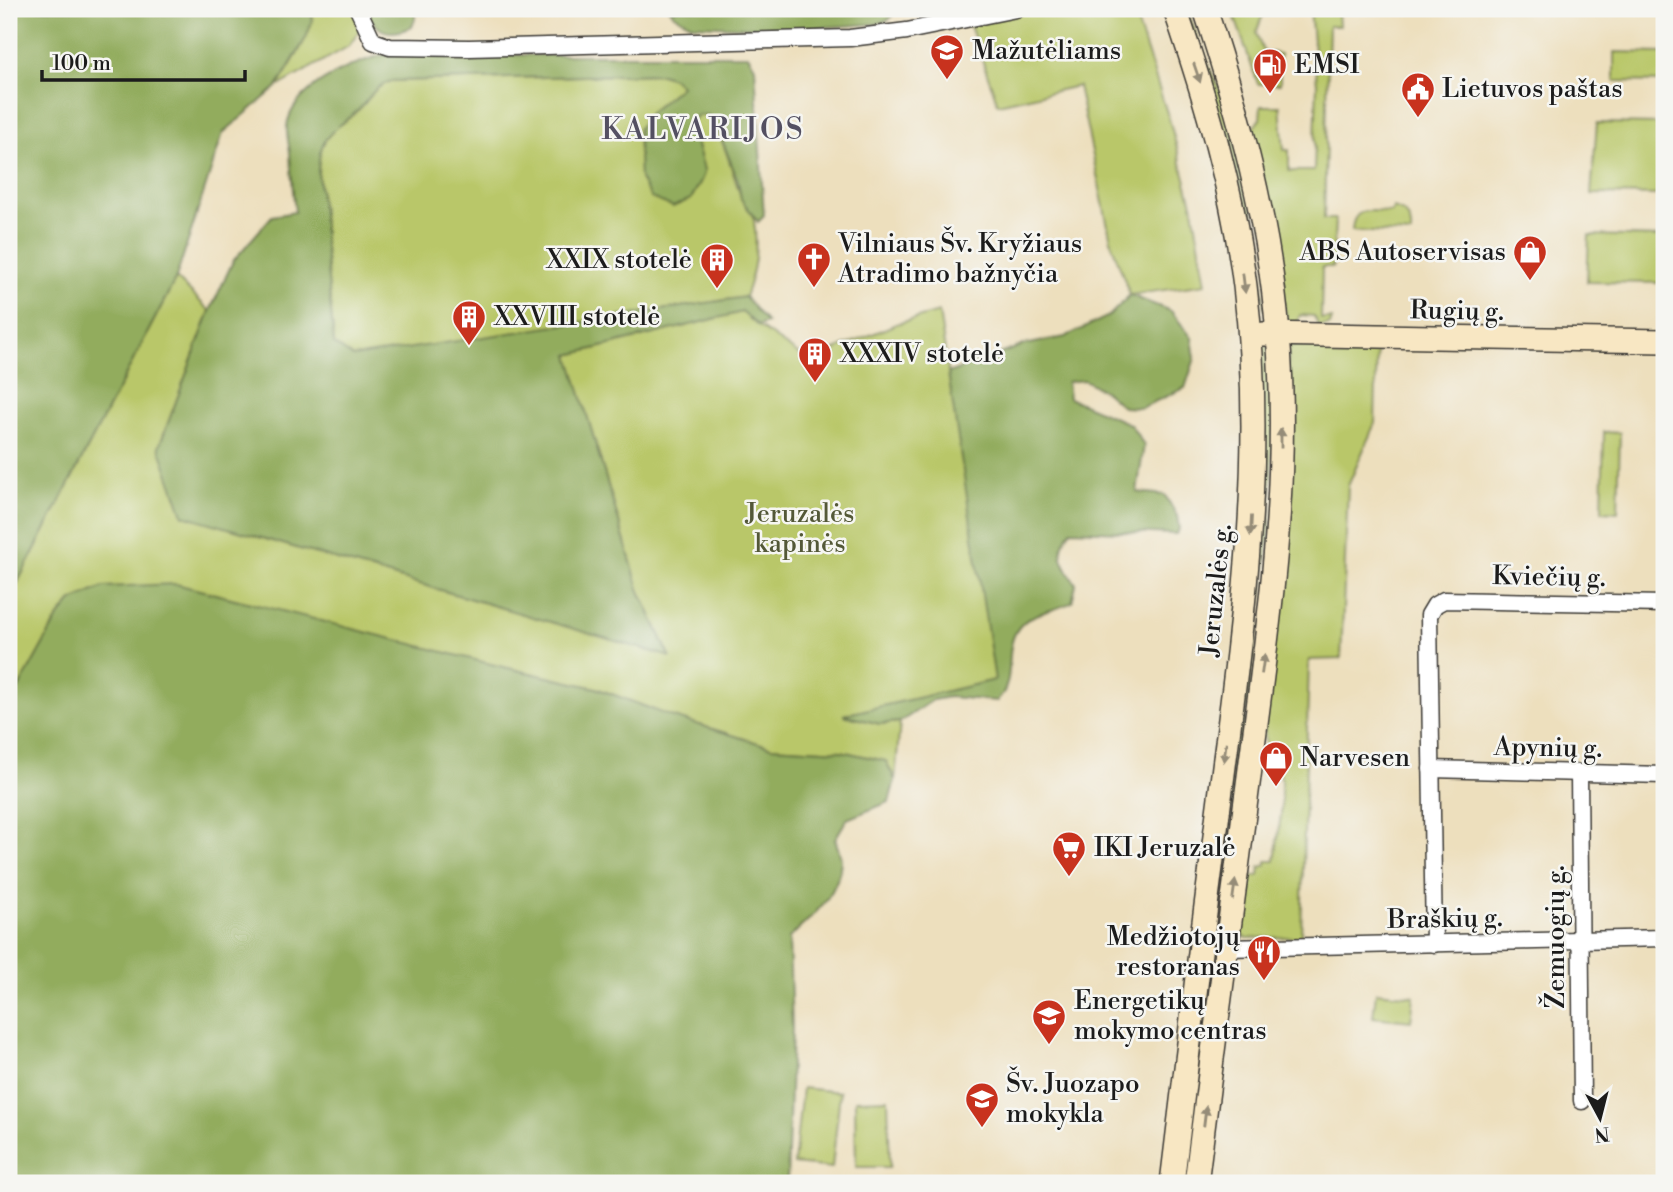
<svg xmlns="http://www.w3.org/2000/svg" width="1673" height="1192" font-family="'Libre Bodoni',serif">
	<style>
		.green { fill: #b9c769; stroke: #6a7242; stroke-width: 2 }
		.forest { fill: #92ac5d; stroke: #57643c; stroke-width: 2 }
		.lines { fill: none; stroke-linecap: round; stroke-linejoin: round }
		.street-casing { stroke: #3b3934; stroke-width: 19 }
		.secondary-casing { stroke: #3b3934; stroke-width: 26 }
		.street { stroke: #fff; stroke-width: 16 }
		.secondary { stroke: #f8e7c3; stroke-width: 23 }
		.oneway { fill: #958c78 }
		.labels { text-anchor: middle; dominant-baseline: central; stroke-width: 5; stroke-linejoin: round; paint-order: stroke }
		.poi-label { font-size: 26px; fill: #1c1c1c; stroke: #f6f6f2; text-anchor: start }
		.street-label { font-size: 26px; fill: #1c1c1c; stroke: #f6f6f2 }
		.park-label { font-size: 26px; fill: #535837; stroke: #f6f6f2 }
		.quarter-label { font-size: 30px; letter-spacing: 2px; fill: #545062; stroke: #f6f6f2 }
	</style>
	<rect width="100%" height="100%" fill="#f6f6f2"/>
	<filter id="ink" filterUnits="userSpaceOnUse"><feTurbulence type="fractalNoise" baseFrequency=".0143" numOctaves="2"/><feDisplacementMap in="SourceGraphic" scale="14" xChannelSelector="R" yChannelSelector="G"/><feConvolveMatrix kernelMatrix="1 2 1 2 8 2 1 2 1" color-interpolation-filters="sRGB"/></filter>
	<filter id="wash" filterUnits="userSpaceOnUse"><feTurbulence type="fractalNoise" baseFrequency=".00686" numOctaves="4" result="noise"/><feDisplacementMap in="SourceGraphic" scale="28" xChannelSelector="R" yChannelSelector="G"/><feGaussianBlur stdDeviation="1.57" result="paint"/><feColorMatrix in="noise" values="0 0 0 0 0 0 0 0 0 0 0 0 0 0 0 0 0 1.4 0 .05"/><feComposite in="paint" operator="in"/></filter>
	<g filter="url(#wash)">
		<rect width="100%" height="100%" fill="#eddfbd"/>
		<g class="green">
			<path d="M313,9H364L368,18L349,46L277,87C292,62 310,39 313,9Z"/>
			<polygon points="964,9 1133,9 1170,122 1193,208 1206,284 1130,295 1112,245 1078,86 998,104"/>
			<polygon points="1184,9 1187,9 1206,61 1226,103 1253,212 1265,309 1256,262"/>
			<polygon points="1232,9 1281,9 1268,15 1263,15 1256,33 1263,51 1280,54 1280,84 1258,84"/>
			<polygon points="1310,9 1367,9 1338,13 1339,26 1329,26 1324,219 1335,219 1333,267 1322,267 1321,319 1332,319 1330,325 1319,327 1314,316 1300,315 1297,324 1288,326 1251,130 1260,119 1261,106 1280,106 1284,150 1289,150 1289,171 1314,171 1317,84"/>
			<polygon points="1614,52 1664,53 1664,82 1614,81"/>
			<path d="M661,74L673,78L681,86L650,112L691,199C695,191 702,181 704,173C705,167 692,133 690,123L698,115H708C725,140 731,169 741,197C744,205 753,212 754,221C758,249 755,270 745,297L364,356L353,357L334,344L318,172C319,129 337,132 362,106C376,91 371,89 392,81Z"/>
			<polygon points="1597,123 1664,124 1664,195 1591,194"/>
			<path d="M1393,208C1407,211 1412,220 1411,234L1352,231C1353,204 1372,212 1392,212Z"/>
			<polygon points="1589,235 1664,237 1664,283 1587,282"/>
			<polygon points="176,278 210,311 159,447 670,656 639,589 569,355 742,312 758,326 804,358 823,355 896,324 939,312 996,680 844,715 880,724 900,722 895,780 886,761 841,751 771,747 667,715 596,688 499,666 72,601 57,619 9,706 9,599"/>
			<path d="M1377,343L1375,423L1348,486L1341,659L1309,660L1301,937L1247,938L1241,935C1234,916 1245,895 1251,876H1259L1260,867L1266,865V861H1275L1281,814V776L1272,772L1273,760L1266,759L1264,721L1289,345Z"/>
			<polygon points="1261,345 1268,345 1273,419 1270,531 1218,927 1226,865 1224,827"/>
			<polygon points="1604,432 1620,433 1618,512 1602,511"/>
			<polygon points="1204,980 1215,982 1189,1162 1188,1130"/>
			<polygon points="1376,992 1414,996 1411,1021 1373,1017"/>
			<polygon points="802,1088 840,1092 832,1168 794,1164"/>
			<polygon points="888,1099 890,1167 856,1167 855,1100"/>
		</g>
		<g class="forest">
			<polygon points="9,9 313,9 312,22 306,38 277,87 223,133 176,278 9,599"/>
			<path d="M364,9H415V19L412,27C386,38 377,31 364,9Z"/>
			<polygon points="670,9 896,9 889,20 877,24 792,29 693,25 674,15"/>
			<path d="M382,55H748L755,67L764,216L758,222L741,199L738,181L717,127L708,115H698L690,123C692,133 705,167 704,173C702,181 695,191 691,199L673,207L651,198L640,179L638,129L650,112L681,86L673,78L661,74L392,81C371,89 376,91 362,106C337,132 319,129 318,172L334,344L353,357L745,297L767,323L758,326L742,312L569,355L639,589L670,657L183,515L159,447L210,311L233,261L272,216L295,212C293,192 291,172 290,153C289,144 286,134 287,126C292,88 351,64 382,55Z"/>
			<path d="M1130,295L1171,311L1192,338L1195,358L1185,388L1141,408L1123,407L1107,393L1084,380L1067,382L1069,398L1130,424L1144,445L1137,492L1165,495L1177,516L1179,528L1176,534L1071,530C1054,554 1062,561 1076,584L1072,602C1056,611 1035,611 1022,624C1000,645 1019,680 997,701L949,697L933,700L900,722L880,724L843,715L995,680L948,373L1024,345L1065,337L1109,316Z"/>
			<path d="M176,584L499,666L596,688L667,715L771,747L841,751L886,761L895,780L889,802L847,819L835,839C837,846 841,854 841,861C840,894 811,918 789,938L792,1029L787,1183H9V706L57,619L72,601L103,587Z"/>
		</g>
	</g>
	<g filter="url(#ink)">
		<g class="lines">
			<g class="street-casing">
				<g id="street">
					<polyline points="358,9 373,41 390,47 469,48 850,38 907,31 1016,9"/>
					<polyline points="1431,769 1664,775"/>
					<polyline points="1579,773 1582,1101"/>
					<polyline points="1434,944 1429,615 1435,605 1444,600 1664,604"/>
					<polyline points="1226,948 1664,938"/>
				</g>
			</g>
			<g class="secondary-casing">
				<g id="secondary">
					<polyline points="1263,334 1664,341"/>
					<path d="M1172,1183C1188,1047 1205,910 1223,774C1244,611 1265,451 1245,286C1233,190 1206,100 1175,9"/>
					<path d="M1196,1183C1214,1045 1231,907 1250,769C1269,624 1290,480 1278,334C1269,222 1240,115 1205,9"/>
				</g>
			</g>
			<use href="#street" class="street"/>
			<use href="#secondary" class="secondary"/>
		</g>
		<defs><path id="oneway-solid" d="M-6-.8H1V-3.2L6.5 0L1 3.2V.8H-6Z" transform="scale(1.75)"/></defs>
		<g class="oneway">
			<use href="#oneway-solid" transform="translate(1197 73) rotate(71)"/>
			<use href="#oneway-solid" transform="translate(1244 283) rotate(83)"/>
			<use href="#oneway-solid" transform="translate(1281 438) rotate(-90)"/>
			<use href="#oneway-solid" transform="translate(1251 526) rotate(93)"/>
			<use href="#oneway-solid" transform="translate(1263 664) rotate(-82)"/>
			<use href="#oneway-solid" transform="translate(1225 752) rotate(97)"/>
			<use href="#oneway-solid" transform="translate(1234 890) rotate(-82)"/>
			<use href="#oneway-solid" transform="translate(1205 1116) rotate(-83)"/>
		</g>
	</g>
	<defs>
		<g id="school-pin" transform="scale(1.75)"><path d="M0 17L-7.5 6A9.5 9.5 0 1 1 7.5 6Z" fill="#c8321e" stroke="#f6f6f2"/><path d="M0-5L7-2L0 1L-7-2ZM-4 1L0 2.5L4 1V4Q0 6-4 4Z" fill="#fff"/></g>
		<g id="fuel-pin" transform="scale(1.75)"><path d="M0 17L-7.5 6A9.5 9.5 0 1 1 7.5 6Z" fill="#c8321e" stroke="#f6f6f2"/><path d="M-5.5-6h7V0h2V4h1.3V-2.5L3-4.5l.8-.8L6-3V5H2.5V1h-1V6h-7ZM-4.2-4.7v3.2H.2V-4.7Z" fill="#fff"/></g>
		<g id="civic-pin" transform="scale(1.75)"><path d="M0 17L-7.5 6A9.5 9.5 0 1 1 7.5 6Z" fill="#c8321e" stroke="#f6f6f2"/><path d="M-.6-6.5H3V-4.5H.6V-3L4-1V1h2V6H-6V1h2V-1L-.6-3ZM-1.2 2.5V6h2.4V2.5Z" fill="#fff"/></g>
		<g id="shop-pin" transform="scale(1.75)"><path d="M0 17L-7.5 6A9.5 9.5 0 1 1 7.5 6Z" fill="#c8321e" stroke="#f6f6f2"/><path d="M-5-2.5h2.3a2.7 3.5 0 0 1 5.4 0H5L5.5 6h-11ZM-1.5-2.5h3a1.5 2.3 0 0 0-3 0Z" fill="#fff"/></g>
		<g id="church-pin" transform="scale(1.75)"><path d="M0 17L-7.5 6A9.5 9.5 0 1 1 7.5 6Z" fill="#c8321e" stroke="#f6f6f2"/><path d="M-1.2-6h2.4v3.5h3.3v2.4h-3.3V6h-2.4V-.1h-3.3v-2.4h3.3Z" fill="#fff"/></g>
		<g id="building-pin" transform="scale(1.75)"><path d="M0 17L-7.5 6A9.5 9.5 0 1 1 7.5 6Z" fill="#c8321e" stroke="#f6f6f2"/><path d="M-4-6H4V6H1V3H-1V6H-4ZM-2.5-4.3h1.7v1.8h-1.7ZM.8-4.3h1.7v1.8H.8ZM-2.5-1h1.7V.8h-1.7ZM.8-1h1.7V.8H.8Z" fill="#fff"/></g>
		<g id="supermarket-pin" transform="scale(1.75)"><path d="M0 17L-7.5 6A9.5 9.5 0 1 1 7.5 6Z" fill="#c8321e" stroke="#f6f6f2"/><path d="M-6-5.5h2.5l.6 2H6L4.5 2H-2.5L-4.4-4H-6ZM-1.5 3.2a1.3 1.3 0 1 0 .1 0ZM3 3.2a1.3 1.3 0 1 0 .1 0Z" fill="#fff"/></g>
		<g id="restaurant-pin" transform="scale(1.75)"><path d="M0 17L-7.5 6A9.5 9.5 0 1 1 7.5 6Z" fill="#c8321e" stroke="#f6f6f2"/><path d="M-5-6h1v4h1v-4h1v4h1v-4h1v5L-1.5 .5V6h-2V.5L-5-1ZM5-6V6H3V1.5H1.5Q1.5-4 5-6Z" fill="#fff"/></g>
	</defs>
	<g fill-rule="evenodd">
		<use href="#school-pin" x="947" y="51"/>
		<use href="#fuel-pin" x="1270" y="65"/>
		<use href="#civic-pin" x="1418" y="89"/>
		<use href="#shop-pin" x="1530" y="252"/>
		<use href="#church-pin" x="814" y="259"/>
		<use href="#building-pin" x="717" y="260"/>
		<use href="#building-pin" x="469" y="317"/>
		<use href="#building-pin" x="815" y="354"/>
		<use href="#shop-pin" x="1276" y="758"/>
		<use href="#supermarket-pin" x="1069" y="848"/>
		<use href="#restaurant-pin" x="1264" y="952"/>
		<use href="#school-pin" x="1049" y="1016"/>
		<use href="#school-pin" x="982" y="1099"/>
	</g>
	<g class="labels">
		<g class="poi-label">
			<text x="972" y="51">Mažutėliams</text>
			<text x="1294" y="65">EMSI</text>
			<text x="1442" y="89">Lietuvos paštas</text>
			<text x="838" y="244">Vilniaus Šv. Kryžiaus<tspan x="838" dy="30">Atradimo bažnyčia</tspan></text>
			<text x="1506" y="252" text-anchor="end">ABS Autoservisas</text>
			<text x="692" y="260" text-anchor="end">XXIX stotelė</text>
			<text x="494" y="317">XXVIII stotelė</text>
			<text x="840" y="354">XXXIV stotelė</text>
			<text x="1300" y="758">Narvesen</text>
			<text x="1094" y="848">IKI Jeruzalė</text>
			<text x="1240" y="937" text-anchor="end">Medžiotojų<tspan x="1240" dy="30">restoranas</tspan></text>
			<text x="1074" y="1001">Energetikų<tspan x="1074" dy="30">mokymo centras</tspan></text>
			<text x="1006" y="1084">Šv. Juozapo<tspan x="1006" dy="30">mokykla</tspan></text>
		</g>
		<g class="street-label">
			<text transform="translate(1457 311) rotate(1)">Rugių g.</text>
			<text transform="translate(1549 577) rotate(1)">Kviečių g.</text>
			<text transform="translate(1216 590) rotate(-84)">Jeruzalės g.</text>
			<text transform="translate(1548 748) rotate(1)">Apynių g.</text>
			<text transform="translate(1445 919) rotate(-1)">Braškių g.</text>
			<text transform="translate(1556 937) rotate(-90)">Žemuogių g.</text>
		</g>
		<g class="park-label">
			<text x="800" y="514">Jeruzalės<tspan x="800" dy="30">kapinės</tspan></text>
		</g>
		<g class="quarter-label">
			<text x="703" y="130">KALVARIJOS</text>
		</g>
	</g>
	<rect width="1673" height="1192" fill="none" stroke="#f6f6f2" stroke-width="35"/>
	<g transform="translate(1600 1118) rotate(173)" stroke="#f6f6f2" stroke-width="5" paint-order="stroke">
	<path d="M0-5L12 26L0 18L-12 26Z" fill="#1c1c1c"/>
	<text y="-10" font-size="19" font-weight="bold" text-anchor="middle" fill="#1c1c1c">N</text>
	</g>
	<path d="M42 70v10h203v-10" fill="none" stroke="#1c1c1c" stroke-width="3.5"/>
	<text x="52" y="70" font-size="21" fill="#1c1c1c" stroke="#f6f6f2" stroke-width="5" paint-order="stroke">100 m</text>
</svg>
